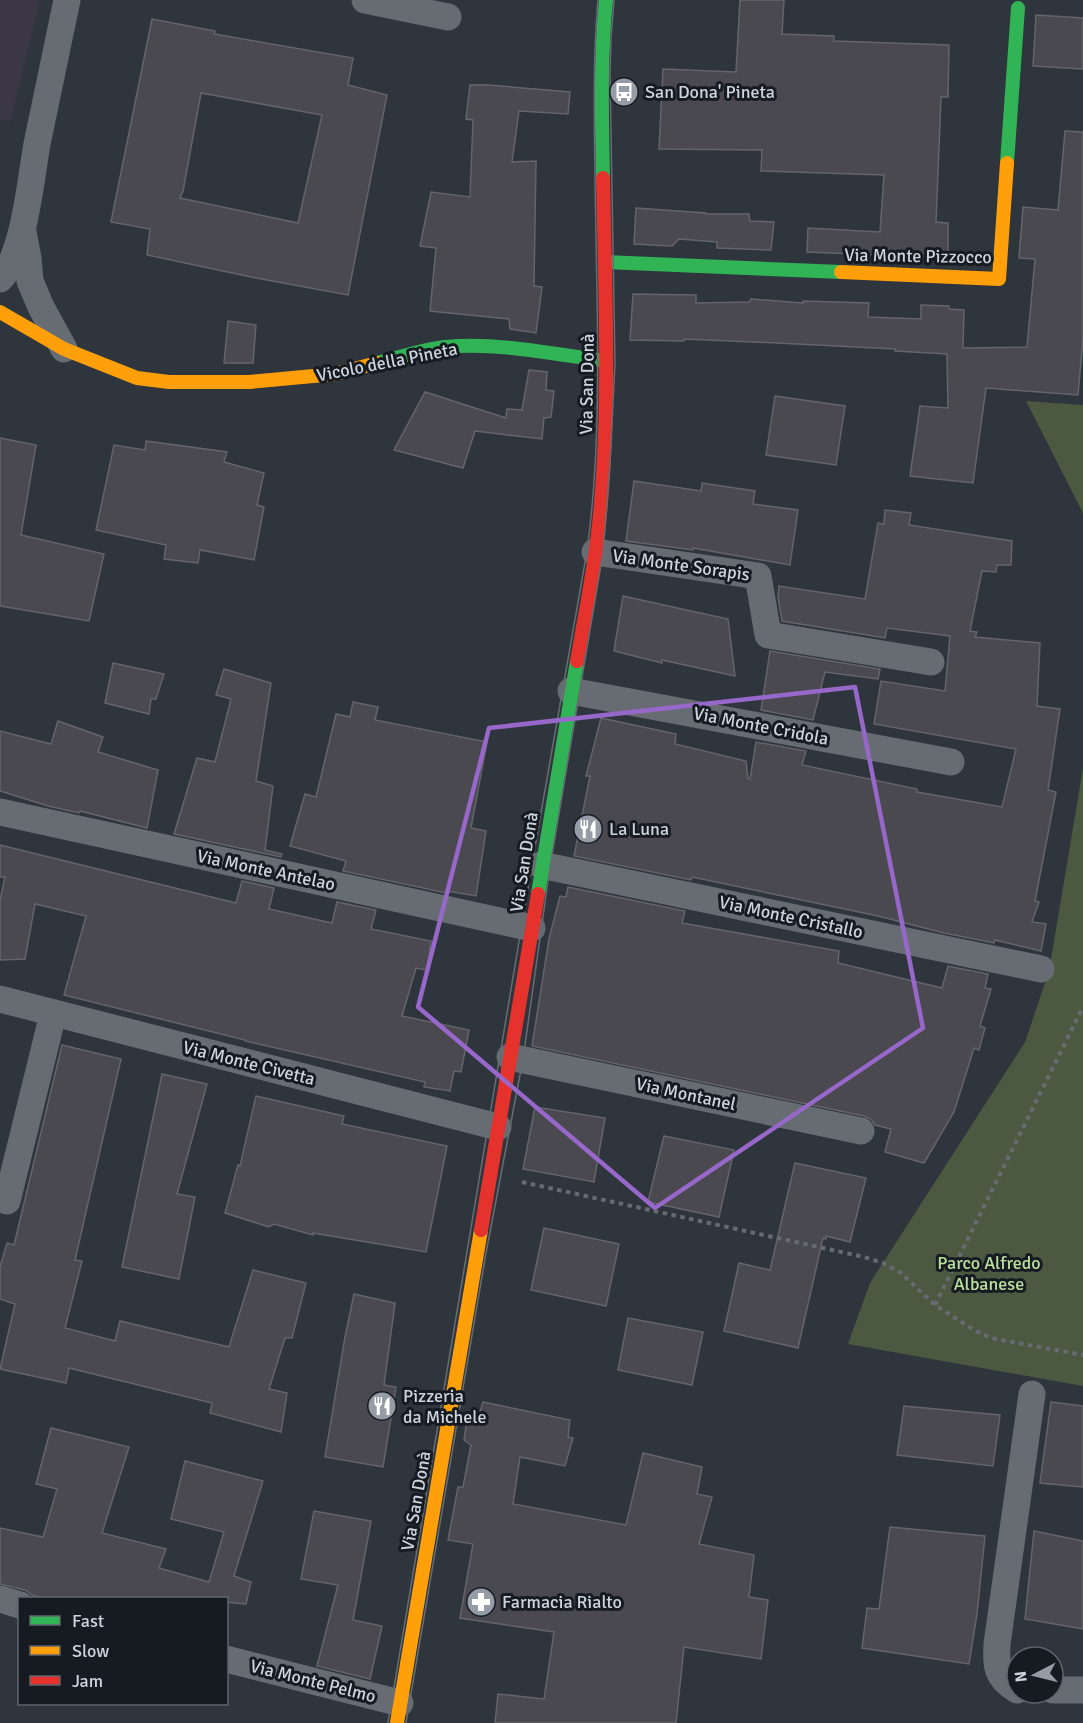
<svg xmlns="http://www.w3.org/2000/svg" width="1083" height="1723" font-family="Signika,sans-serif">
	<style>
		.education { fill: #3c3746 }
		.green { fill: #4a5940 }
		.building { fill: #49494f; stroke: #65646a; stroke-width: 1.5; fill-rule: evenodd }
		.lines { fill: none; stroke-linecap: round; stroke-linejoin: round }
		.path { stroke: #666b71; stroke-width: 4; stroke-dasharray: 4.5 4.5; stroke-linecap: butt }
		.street { stroke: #676c73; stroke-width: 27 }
		.fast { stroke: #30b455; stroke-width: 14 }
		.slow { stroke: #ff9f0a; stroke-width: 14 }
		.jam { stroke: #e5322d; stroke-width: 14 }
		.tram { stroke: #686c73; stroke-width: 1.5 }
		.marked { fill: none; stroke: #9867ca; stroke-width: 4.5; stroke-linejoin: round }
		.labels { text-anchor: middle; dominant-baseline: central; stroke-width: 6; stroke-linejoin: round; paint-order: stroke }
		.poi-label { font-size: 18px; fill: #cdd4de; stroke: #161b22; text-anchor: start }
		.street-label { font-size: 18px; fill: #cdd4de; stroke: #161b22 }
		.park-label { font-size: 18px; fill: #bbe09e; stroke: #161b22 }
	</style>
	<rect width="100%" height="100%" fill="#2e353d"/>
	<polygon class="education" points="0,0 40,0 10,122 0,120"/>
	<g class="green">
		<polygon points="1026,401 1083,405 1083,514 1082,511"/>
		<polygon points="1083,768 1083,1386 848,1344 870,1283 1025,1042 1049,971"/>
	</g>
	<g class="building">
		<polygon points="740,0 784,0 782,34 834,36 834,41 949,45 948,97 941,97 936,222 948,223 948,258 807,252 808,228 880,232 884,175 761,171 762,150 659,149 663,69 736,72"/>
		<polygon points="1036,15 1083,18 1083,69 1033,66"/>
		<path d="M152,19L215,31L214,34L353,58L348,85L387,95L348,295L256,278L147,255L150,229L111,222ZM201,93L322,115L298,223L180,198L183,191Z"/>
		<polygon points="470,85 489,85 570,92 568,114 519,111 512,162 536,161 534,286 542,287 536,333 510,329 509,319 430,311 436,248 420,246 431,192 470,197 473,120 466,119"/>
		<polygon points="1065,131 1083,132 1083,338 1078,395 986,388 973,483 910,476 920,406 948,408 947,354 895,351 895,349 777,343 684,339 684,341 630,340 633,294 696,295 696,303 749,302 751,299 803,303 803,301 869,303 868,317 921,319 921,305 949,306 949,309 964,310 963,348 1027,347 1035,259 1019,258 1023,207 1058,210"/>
		<polygon points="636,208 706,213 706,214 749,214 750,221 774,222 771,250 717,248 717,242 679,239 672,246 634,244"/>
		<polygon points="228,321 256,325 253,363 224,363"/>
		<polygon points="529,370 547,372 546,390 554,391 551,417 544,418 542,439 475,431 463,468 394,450 425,392 506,418 507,409 522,410"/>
		<polygon points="775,396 845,406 836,465 766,455"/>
		<polygon points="0,438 36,445 21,535 104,554 89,621 0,606"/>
		<polygon points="146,441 227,452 224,462 264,473 257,505 264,507 254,560 200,550 198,563 164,559 166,545 96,530 114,445 145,450"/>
		<polygon points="634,481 701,491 702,483 755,491 753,504 798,510 790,565 693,548 693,550 626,541"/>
		<polygon points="885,510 911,513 909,525 1012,541 1011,565 997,565 996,572 982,571 970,631 977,632 975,637 1040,643 1037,706 1060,709 1048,790 1056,792 1035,901 1039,902 1032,922 1046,924 1041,951 995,940 994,943 944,933 878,916 692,877 691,880 574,856 590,776 586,776 601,718 676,734 675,744 746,761 748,779 750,779 756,742 806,751 802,765 917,789 917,792 1002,807 1016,749 874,724 881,681 945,691 950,636 887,628 885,638 782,621 778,598 779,586 865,599 878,523 884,524"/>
		<polygon points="623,596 728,619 735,676 662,660 662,663 614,651"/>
		<polygon points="770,651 880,669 878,679 825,672 813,720 761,710"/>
		<polygon points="113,663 164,674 156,699 151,699 149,714 105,703"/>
		<polygon points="224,669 271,683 256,781 273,786 265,850 282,854 281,857 174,834 197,758 215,762 231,699 216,695"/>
		<polygon points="353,702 378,707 375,720 487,742 471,828 486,831 476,896 447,891 446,893 343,871 346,861 290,846 305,794 316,797 336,714 350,717"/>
		<polygon points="58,721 103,737 98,752 158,770 147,828 80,811 79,813 48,806 0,791 0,731 51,744"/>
		<polygon points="0,845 236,903 242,881 274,888 269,909 332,923 337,902 376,910 371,929 431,941 427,970 416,968 402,1016 469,1030 461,1072 454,1071 450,1091 424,1087 425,1082 245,1041 245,1040 64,995 86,916 35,904 25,959 0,960 0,900 5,877 0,877"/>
		<polygon points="568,887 685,911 682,923 839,951 838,963 942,988 948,966 988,974 985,988 991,989 980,1026 985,1028 979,1050 974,1048 954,1112 924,1163 885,1152 891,1129 875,1125 871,1119 864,1116 532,1046 549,939 560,896 566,897"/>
		<polygon points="62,1045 121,1059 75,1260 82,1261 65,1328 115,1341 120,1321 229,1347 253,1270 306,1283 292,1338 285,1338 269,1389 287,1393 281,1432 210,1413 212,1403 69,1368 66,1383 0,1369 15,1304 0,1299 0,1267 7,1243 14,1245"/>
		<polygon points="162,1074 207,1084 177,1194 195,1197 179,1279 122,1267"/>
		<polygon points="256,1096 344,1116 342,1124 447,1146 426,1252 313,1233 313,1235 274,1224 269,1227 225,1213 238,1165 240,1166"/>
		<polygon points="535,1107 605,1118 594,1182 523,1169"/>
		<polygon points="664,1136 734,1150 719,1217 648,1202"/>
		<polygon points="795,1163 866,1178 850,1242 826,1236 826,1239 823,1238 798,1348 724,1331 739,1263 770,1270"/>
		<polygon points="544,1228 619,1244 606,1306 531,1290"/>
		<polygon points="354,1294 395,1303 384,1385 396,1387 383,1467 325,1457 345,1337"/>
		<polygon points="628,1318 703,1332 692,1385 618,1370"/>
		<polygon points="483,1402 570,1420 568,1437 573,1438 565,1466 520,1457 513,1504 626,1525 643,1453 702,1467 697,1494 712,1497 699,1544 754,1555 749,1597 768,1600 761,1659 684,1647 676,1723 495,1723 498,1694 544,1699 554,1632 460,1618 473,1544 448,1540 458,1487 463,1487 471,1445 464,1440 468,1414 478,1418"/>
		<polygon points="1051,1402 1083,1406 1083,1487 1040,1483"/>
		<polygon points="904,1406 1000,1415 993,1466 897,1455"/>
		<polygon points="51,1428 129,1447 102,1533 166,1549 159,1568 209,1582 224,1532 171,1519 185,1461 263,1481 234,1576 251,1582 246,1604 226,1602 226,1599 45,1599 32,1595 25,1590 0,1584 0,1528 43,1537 57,1489 36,1484"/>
		<polygon points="314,1511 371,1521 353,1620 382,1626 370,1679 317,1666 338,1585 301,1579"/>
		<polygon points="890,1527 985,1536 977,1614 969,1664 862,1648 867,1608 879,1609"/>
		<polygon points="1034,1531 1083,1541 1083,1629 1025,1619"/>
	</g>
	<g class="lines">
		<g class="path">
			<polyline points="522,1182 864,1257 883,1263 901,1273 935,1305 974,1330 991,1338 1083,1355"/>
			<polyline points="935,1305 1083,1007"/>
		</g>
		<g class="street">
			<polyline points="365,0 448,17"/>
			<polyline points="23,232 28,258 30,281 41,307 64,349"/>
			<path d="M0,279C24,257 31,177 37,144C47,96 57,48 67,0"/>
			<polyline points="595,552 758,576 768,635 931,662"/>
			<polyline points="571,691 951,762"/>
			<polyline points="0,812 532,928"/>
			<polyline points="541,865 1041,969"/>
			<polyline points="0,999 498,1127"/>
			<polyline points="510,1057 861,1131"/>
			<polyline points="7,1201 53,1014"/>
			<polyline points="0,1599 20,1605"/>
			<polyline points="226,1659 400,1703"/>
			<path d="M1017,1690C996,1677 996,1667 997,1644L1032,1394"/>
			<polyline points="1053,1690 1083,1690"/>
		</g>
		<g class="fast">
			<polyline points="1007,163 1018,8"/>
			<path d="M603,178C602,118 600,59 606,0"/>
			<polyline points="605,262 841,272"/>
			<path d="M377,363C399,358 423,349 445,347C498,342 553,354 606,361"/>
			<polyline points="538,894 577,661"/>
		</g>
		<g class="slow">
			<polyline points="841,272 999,279 1007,163"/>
			<polyline points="0,312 64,349 137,378 169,382 249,382 335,374 377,363"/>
			<polyline points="397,1723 481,1230"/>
		</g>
		<g class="jam">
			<path d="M577,661C586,609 597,556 601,503C610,396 605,285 603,178"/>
			<polyline points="481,1230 538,894"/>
		</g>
		<g class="tram">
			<path d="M388,1723L532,864L587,551C604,426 596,299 595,173C594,115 593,58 598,0"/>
			<polyline points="406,1723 486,1253 523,1059 550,867 603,553 610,465 615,363 610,73 611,39 614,0"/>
		</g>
	</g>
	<path class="marked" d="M855,687L923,1028L655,1208L418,1007L489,728Z"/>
	<defs>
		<g id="bus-disc" transform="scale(1.5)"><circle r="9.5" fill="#959ca6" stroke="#161b22"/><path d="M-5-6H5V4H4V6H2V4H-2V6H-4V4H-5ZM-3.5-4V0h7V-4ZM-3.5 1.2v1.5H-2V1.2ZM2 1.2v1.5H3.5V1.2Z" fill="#fff"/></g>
		<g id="restaurant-disc" transform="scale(1.5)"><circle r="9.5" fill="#959ca6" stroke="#161b22"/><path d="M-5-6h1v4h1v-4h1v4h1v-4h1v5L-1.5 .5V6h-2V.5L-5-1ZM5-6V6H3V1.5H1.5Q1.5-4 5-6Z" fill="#fff"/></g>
		<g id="pharmacy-disc" transform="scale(1.5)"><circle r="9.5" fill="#959ca6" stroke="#161b22"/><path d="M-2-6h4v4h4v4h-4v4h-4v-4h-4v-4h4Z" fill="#fff"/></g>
	</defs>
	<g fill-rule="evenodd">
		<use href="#bus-disc" x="624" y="92"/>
		<use href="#restaurant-disc" x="588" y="829"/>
		<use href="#restaurant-disc" x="382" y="1406"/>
		<use href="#pharmacy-disc" x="481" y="1602"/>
	</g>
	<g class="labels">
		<g class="poi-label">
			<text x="645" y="92">San Dona' Pineta</text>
			<text x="609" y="829">La Luna</text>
			<text x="403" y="1396">Pizzeria<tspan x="403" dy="21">da Michele</tspan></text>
			<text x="502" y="1602">Farmacia Rialto</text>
		</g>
		<g class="street-label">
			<text transform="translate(918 256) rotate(1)">Via Monte Pizzocco</text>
			<text transform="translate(387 362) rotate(-11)">Vicolo della Pineta</text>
			<text transform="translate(587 384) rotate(-89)">Via San Donà</text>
			<text transform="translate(681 565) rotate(8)">Via Monte Sorapis</text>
			<text transform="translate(761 726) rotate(11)">Via Monte Cridola</text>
			<text transform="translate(524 862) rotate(-81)">Via San Donà</text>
			<text transform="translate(266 870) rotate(12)">Via Monte Antelao</text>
			<text transform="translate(791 917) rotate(12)">Via Monte Cristallo</text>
			<text transform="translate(249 1063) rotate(14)">Via Monte Civetta</text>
			<text transform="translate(686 1094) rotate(12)">Via Montanel</text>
			<text transform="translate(416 1501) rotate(-80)">Via San Donà</text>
			<text transform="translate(313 1681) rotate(14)">Via Monte Pelmo</text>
		</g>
		<g class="park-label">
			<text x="989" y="1263">Parco Alfredo<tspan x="989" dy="21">Albanese</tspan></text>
		</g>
	</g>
	<rect x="18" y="1597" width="210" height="108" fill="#161b22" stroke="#5f656d" stroke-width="1.5"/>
	<rect x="30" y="1616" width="30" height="9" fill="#30b455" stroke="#5f656d" stroke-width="1.5"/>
	<text x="72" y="1627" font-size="18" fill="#cdd4de">Fast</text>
	<rect x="30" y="1646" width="30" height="9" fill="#ff9f0a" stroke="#5f656d" stroke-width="1.5"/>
	<text x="72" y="1657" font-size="18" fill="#cdd4de">Slow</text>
	<rect x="30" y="1676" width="30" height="9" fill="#e5322d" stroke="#5f656d" stroke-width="1.5"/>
	<text x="72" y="1687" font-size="18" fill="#cdd4de">Jam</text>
	<g transform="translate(1035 1675) rotate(263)"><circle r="28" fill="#161b22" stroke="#5f656d" stroke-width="1.5"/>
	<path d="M0-4.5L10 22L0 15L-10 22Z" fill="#959ca6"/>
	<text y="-9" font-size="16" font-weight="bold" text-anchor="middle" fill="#cdd4de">N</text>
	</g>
</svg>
